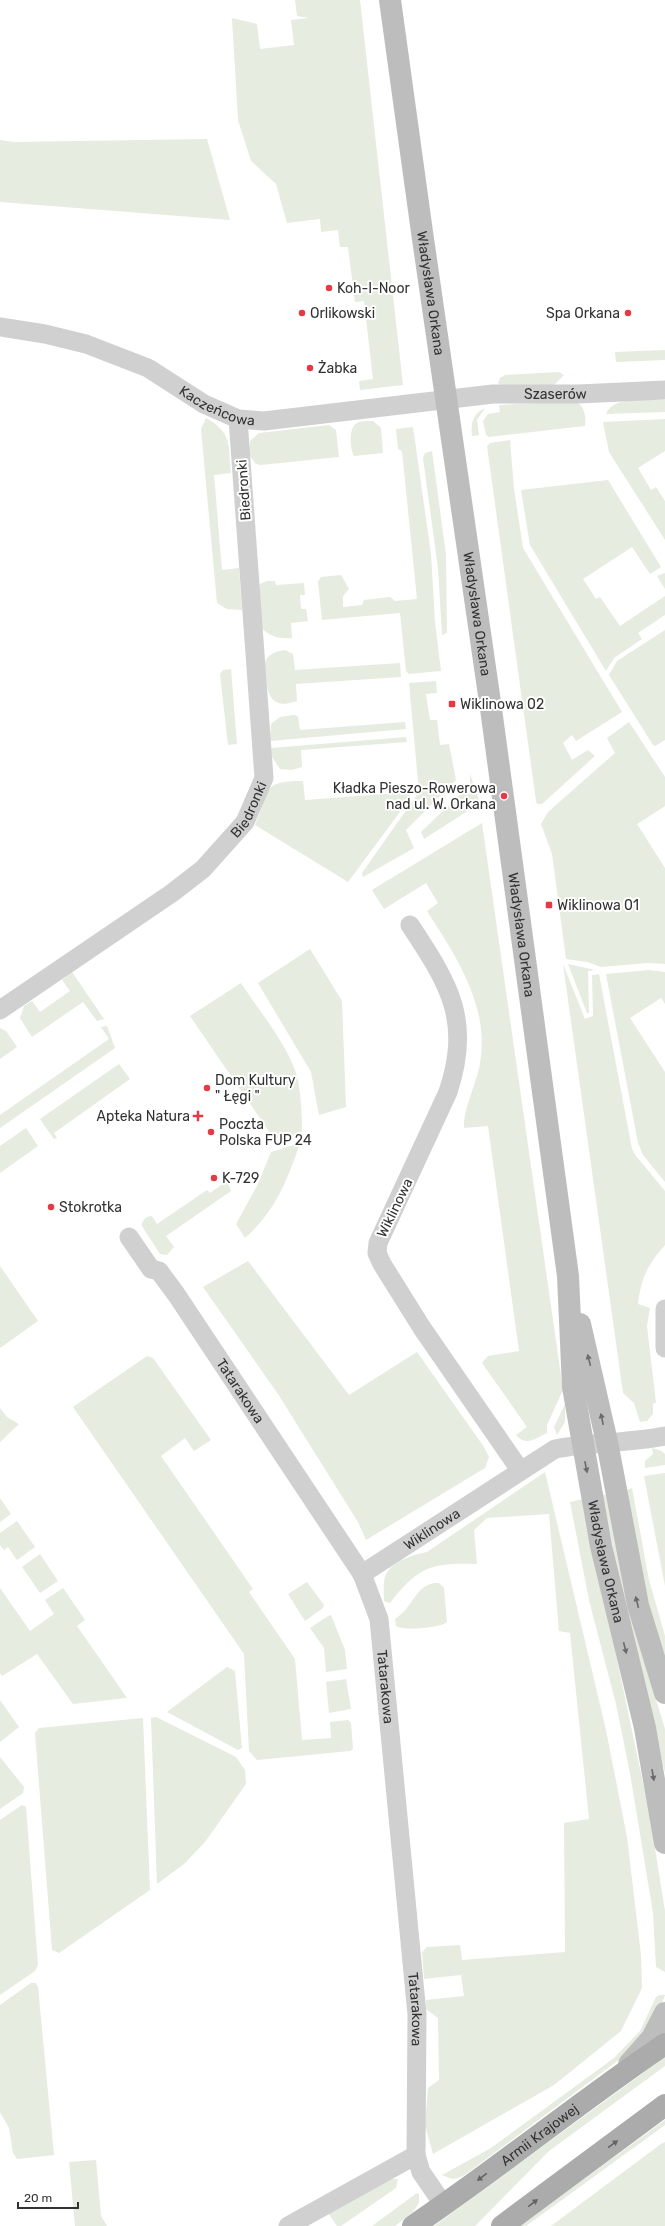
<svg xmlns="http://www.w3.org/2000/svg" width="665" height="2226" font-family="Rubik,sans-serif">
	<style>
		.green { fill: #e6ecdf }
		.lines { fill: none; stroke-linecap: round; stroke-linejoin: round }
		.street { stroke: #d0d0d0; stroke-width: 19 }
		.secondary { stroke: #bdbdbd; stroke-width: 22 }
		.primary { stroke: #ababab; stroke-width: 22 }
		.oneway { fill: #6a6a6a }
		.oneway2 { fill: #636363 }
		.poi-dot { fill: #e63946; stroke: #fff; stroke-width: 1.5 }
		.labels { text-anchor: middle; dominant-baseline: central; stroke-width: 4; stroke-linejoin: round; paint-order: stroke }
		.poi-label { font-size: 14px; fill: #333; stroke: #fff; text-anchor: start }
		.street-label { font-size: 14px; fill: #333; stroke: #fff }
	</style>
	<rect width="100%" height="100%" fill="#fff"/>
	<g class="green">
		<polygon points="295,0 360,0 403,385 360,390 359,381 373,379 364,301 355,302 348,247 340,247 338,230 321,232 320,219 287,223 276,184 251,161 238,120 232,18 257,24 260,49 294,45 291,20 309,18 297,16"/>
		<polygon points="207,139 230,220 0,202 0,140 14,142"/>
		<polygon points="665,350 665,360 616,362 615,352"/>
		<polygon points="559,372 564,375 553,386 515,388 498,384 500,378 505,375"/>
		<path d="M665,400V412L606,414C614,395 647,401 665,400Z"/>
		<path d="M574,401C585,405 586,416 585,426L489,437L486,435L483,421L488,414L500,412L499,405Z"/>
		<path d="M485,408L477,420L479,435L472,436C471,424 472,414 485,408Z"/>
		<path d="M206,418C233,433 228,446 231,473L214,475L222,570L239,568L242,610L227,609L217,603L201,429Z"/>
		<polygon points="665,419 665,451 638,468 651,490 656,487 665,501 665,540 609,452 603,422"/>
		<path d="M373,421L381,428L383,453L354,456C350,449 348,428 357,423C361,421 368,421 373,421Z"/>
		<polygon points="329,425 336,430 339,457 261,465 256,464 249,455 250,441 259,433"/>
		<polygon points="413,427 431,554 435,622 441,671 409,674 406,671 400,613 322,620 318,582 321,577 341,575 349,589 343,596 343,607 362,605 364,600 390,597 395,601 417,599 402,451 398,449 396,429"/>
		<polygon points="510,440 514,489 523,548 622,712 576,741 572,735 563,743 572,760 588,750 595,756 542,804 537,804 536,801 487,446 490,443"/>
		<polygon points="432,451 446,555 447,633 442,635 438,568 423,458 425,453"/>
		<polygon points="608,480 661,567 650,574 632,547 583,579 596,599 600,597 620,626 665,596 665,615 638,633 642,639 614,658 606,671 530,545 521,490"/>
		<polygon points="665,573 665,589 657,576"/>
		<path d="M267,581H275L276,585L304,583L305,595H300L301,609H306L308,621L291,623L292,638C280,639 269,637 261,627L258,589L260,584Z"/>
		<polygon points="665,630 665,740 655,746 653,745 609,675 617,661"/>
		<path d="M285,650L293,654L295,670L400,663L401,677L296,684L297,701C273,710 267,696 266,676C265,671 264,665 266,660C270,653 278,651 285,650Z"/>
		<polygon points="231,669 237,744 228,745 220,674 223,670"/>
		<polygon points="436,681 437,693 426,694 430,720 437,720 440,745 449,744 456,780 406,830 414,848 363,877 362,873 419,792 409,683"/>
		<polygon points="294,715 298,716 300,730 405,722 406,729 270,741 271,724 280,717"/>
		<polygon points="629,722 665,777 665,806 637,824 665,868 665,964 648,963 601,967 587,962 566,959 552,854 541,824 548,812 615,753 607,738"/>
		<polygon points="406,737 407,742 301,750 302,767 292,770 280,769 272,757 271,748"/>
		<polygon points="470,774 480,803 424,839 421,832 470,785"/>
		<path d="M303,781L305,800L411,792L408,801L348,882L255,825C271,791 259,781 303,781Z"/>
		<path d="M482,823L563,1390L547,1425V1433C536,1438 526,1447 516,1435L527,1427L482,1363L488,1356L519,1351L488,1126L464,1128C463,1109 477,1083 480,1063C490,1007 456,956 427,911L438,903L426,883L384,909L372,890Z"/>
		<polygon points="310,949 342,1001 346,1107 319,1115 311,1072 258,983"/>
		<path d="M563,964L585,1019L593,1016L592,975L599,974L632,1149L636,1156L665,1191V1245C648,1264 641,1278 638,1304L650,1308L647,1326L656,1403H653V1414L647,1421L640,1422L634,1403L623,1393Z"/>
		<polygon points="568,964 595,970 588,971 589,1013 587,1013"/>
		<polygon points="649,970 665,972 665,1004 661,998 630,1018 665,1072 665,1182 643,1155 638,1143 606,974"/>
		<polygon points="72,972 104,1019 97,1021 83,1002 32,1037 20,1018 24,1006 32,1001 40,1012 70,991 62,980"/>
		<path d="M241,983C259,1011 290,1047 298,1080C301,1097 302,1114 302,1132L272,1142L268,1130L190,1016Z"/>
		<polygon points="107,1026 115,1048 0,1128 0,1115 109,1039 101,1027"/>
		<polygon points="0,1028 6,1031 17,1047 0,1059"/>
		<polygon points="119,1064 130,1079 54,1133 57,1138 54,1139 40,1119"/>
		<polygon points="26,1128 38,1146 0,1173 0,1146"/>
		<path d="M300,1143C287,1181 276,1210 245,1238L236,1224L258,1184L271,1152Z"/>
		<path d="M227,1181L231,1191L166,1236L174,1247L167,1255L160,1254L142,1226C141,1221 146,1216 152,1216L157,1224L207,1190L210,1193Z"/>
		<polygon points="248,1261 349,1395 417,1352 484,1447 489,1457 485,1468 366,1540 358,1522 278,1394 203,1287"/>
		<polygon points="0,1266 38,1321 0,1348"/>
		<polygon points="147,1356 153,1358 211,1440 194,1451 185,1438 161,1456 253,1589 249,1592 295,1659 302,1740 331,1738 330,1722 348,1720 351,1723 353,1749 350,1751 257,1760 249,1751 244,1654 73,1407"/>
		<polygon points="565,1404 565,1422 557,1435 554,1427"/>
		<polygon points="0,1408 7,1417 19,1424 0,1442"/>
		<polygon points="652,1448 662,1451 665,1454 665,1465 645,1468 645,1461 653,1454"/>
		<path d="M545,1472L606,1730L627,1837L641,1955L642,1988L621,2031L554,2085L433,2154L425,2125L428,2088L439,2080L438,2018L426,2009V2000L464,1996L461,1975L424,1979L422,1952L427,1947L460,1945L462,1960L565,1952L564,1823L589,1819L570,1633L559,1631L549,1514L487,1518L474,1530L477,1564C431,1563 419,1566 390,1603L384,1601C384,1592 382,1579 388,1571C396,1560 415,1554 427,1552Z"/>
		<polygon points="665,1473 665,1586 644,1476"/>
		<polygon points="632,1488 649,1580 665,1636 665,1656 648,1600 626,1490"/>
		<polygon points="608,1494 631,1619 665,1729 665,1773 630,1630 602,1495"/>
		<polygon points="0,1498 11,1514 0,1522"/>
		<polygon points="583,1499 649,1811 665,1911 665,1972 656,1967 653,1913 630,1773 616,1704 589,1600 570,1502"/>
		<polygon points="17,1521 35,1547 17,1560 8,1547 4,1550 0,1545 0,1533"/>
		<polygon points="40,1554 58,1581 40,1593 22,1567"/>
		<polygon points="307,1582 324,1605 323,1608 305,1621 288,1594"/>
		<path d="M435,1583H439L444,1588L447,1622C440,1628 404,1631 396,1626L395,1619C399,1616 403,1613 407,1608C415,1598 420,1585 435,1583Z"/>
		<polygon points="0,1588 30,1631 54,1614 45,1600 63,1588 85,1620 77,1626 127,1698 73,1704 37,1654 2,1676 0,1673"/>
		<polygon points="331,1615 345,1650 347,1669 326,1672 324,1648 310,1628 328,1616"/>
		<polygon points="227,1667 235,1671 242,1748 238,1750 167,1712"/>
		<polygon points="346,1679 351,1709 329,1713 326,1682"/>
		<polygon points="0,1700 19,1727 0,1742"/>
		<polygon points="156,1717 236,1757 245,1770 246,1784 205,1842 184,1864 157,1884 151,1718"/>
		<polygon points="143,1718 150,1890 59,1953 52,1950 35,1733 39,1728"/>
		<polygon points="0,1757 24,1787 23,1793 0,1809"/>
		<polygon points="22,1805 26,1807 38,1965 35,1971 0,1995 0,1820"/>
		<polygon points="31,1983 36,1983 38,1987 54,2155 17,2159 13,2153 9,2128 0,2112 0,2005"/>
		<path d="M660,1995H665L660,2008L632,2050L466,2174C457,2180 452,2180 442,2175L491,2148L614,2058L640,2031L656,1997Z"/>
		<polygon points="665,2057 665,2066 549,2151 475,2226 434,2226"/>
		<polygon points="665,2120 665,2125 526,2226 520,2226"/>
		<polygon points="665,2142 665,2226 551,2226 661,2144"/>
		<polygon points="96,2160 101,2216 107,2226 75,2226 69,2162"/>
		<polygon points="387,2179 398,2179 396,2188 341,2226 337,2226 328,2213"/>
		<polygon points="417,2193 419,2194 419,2203 413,2212 395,2226 372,2226"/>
	</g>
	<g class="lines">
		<g class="street">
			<path id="s1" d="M0,327L45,334L86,344L148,368L204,404L238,419L264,421L493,394H578L665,390"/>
			<path d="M410,925C449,984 472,1020 448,1092L378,1243L377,1253L382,1264L422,1328L520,1470"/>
			<path id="s2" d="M0,1010L172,893L203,869L245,822L264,778L238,419"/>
			<path id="s3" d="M129,1237L151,1269L159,1271L176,1294L362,1574L379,1619L417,2014L416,2155L421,2172L443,2204"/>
			<polyline points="665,1309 665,1348"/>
			<path id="s4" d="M362,1574L555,1449C592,1442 629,1443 665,1436"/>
			<polyline points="288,2226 416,2155"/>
		</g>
		<g class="secondary">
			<path id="s5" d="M390,0L422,232L491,709L568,1276L573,1387L601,1546L645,1728L665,1843"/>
			<polyline points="580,1324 607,1442 638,1605 665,1693"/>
			<polyline points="629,2064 652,2038 665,2013"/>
		</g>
		<g class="primary">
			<path id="s6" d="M413,2226C499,2168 579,2102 665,2044"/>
			<polyline points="502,2226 665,2105"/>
		</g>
	</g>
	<defs><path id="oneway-solid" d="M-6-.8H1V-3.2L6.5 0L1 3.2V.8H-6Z"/></defs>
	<g class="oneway">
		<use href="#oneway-solid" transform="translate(589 1360) rotate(-104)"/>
		<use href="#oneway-solid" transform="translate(602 1419) rotate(-102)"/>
		<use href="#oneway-solid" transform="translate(586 1467) rotate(79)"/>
		<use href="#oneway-solid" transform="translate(637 1602) rotate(-104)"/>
		<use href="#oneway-solid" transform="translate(625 1648) rotate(76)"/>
		<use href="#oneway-solid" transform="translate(653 1775) rotate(80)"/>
	</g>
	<g class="oneway2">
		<use href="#oneway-solid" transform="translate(613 2144) rotate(-36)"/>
		<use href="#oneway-solid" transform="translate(482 2177) rotate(143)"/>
		<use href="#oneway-solid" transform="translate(533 2203) rotate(-37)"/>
	</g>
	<g class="poi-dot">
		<circle cx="329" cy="288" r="4"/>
		<circle cx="302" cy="313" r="4"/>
		<circle cx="628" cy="313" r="4"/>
		<circle cx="310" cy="368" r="4"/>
		<rect x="448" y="700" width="8" height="8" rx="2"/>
		<circle cx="504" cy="796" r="4"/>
		<rect x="545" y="901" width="8" height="8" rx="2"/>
		<circle cx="207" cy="1088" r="4"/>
		<path d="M196 1110h4v4h4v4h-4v4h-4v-4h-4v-4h4z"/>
		<circle cx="211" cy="1132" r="4"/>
		<circle cx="214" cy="1178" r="4"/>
		<circle cx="51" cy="1207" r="4"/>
	</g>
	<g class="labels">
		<g class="poi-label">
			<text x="337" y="288">Koh-I-Noor</text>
			<text x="310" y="313">Orlikowski</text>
			<text x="620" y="313" text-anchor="end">Spa Orkana</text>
			<text x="318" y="368">Żabka</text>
			<text x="460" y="704">Wiklinowa 02</text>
			<text x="496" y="788" text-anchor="end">Kładka Pieszo-Rowerowa<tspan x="496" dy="16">nad ul. W. Orkana</tspan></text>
			<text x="557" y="905">Wiklinowa 01</text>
			<text x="215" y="1080">Dom Kultury<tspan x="215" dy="16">" Łęgi "</tspan></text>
			<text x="190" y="1116" text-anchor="end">Apteka Natura</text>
			<text x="219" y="1124">Poczta<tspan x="219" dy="16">Polska FUP 24</tspan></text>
			<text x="222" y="1178">K-729</text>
			<text x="59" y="1207">Stokrotka</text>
		</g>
		<g class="street-label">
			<text stroke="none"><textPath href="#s5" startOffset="296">Władysława Orkana</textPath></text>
			<text stroke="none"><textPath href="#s1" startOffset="577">Szaserów</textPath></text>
			<text stroke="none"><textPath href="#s1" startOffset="234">Kaczeńcowa</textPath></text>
			<text transform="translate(244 490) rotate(-94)">Biedronki</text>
			<text stroke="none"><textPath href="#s5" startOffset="620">Władysława Orkana</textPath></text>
			<text stroke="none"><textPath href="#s2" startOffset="323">Biedronki</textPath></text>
			<text stroke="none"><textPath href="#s5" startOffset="944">Władysława Orkana</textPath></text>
			<text transform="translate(395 1208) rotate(-64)">Wiklinowa</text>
			<text stroke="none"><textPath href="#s3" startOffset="192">Tatarakowa</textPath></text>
			<text stroke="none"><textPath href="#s4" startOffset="83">Wiklinowa</textPath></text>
			<text stroke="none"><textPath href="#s5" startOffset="1577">Władysława Orkana</textPath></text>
			<text stroke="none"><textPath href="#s3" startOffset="528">Tatarakowa</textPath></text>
			<text stroke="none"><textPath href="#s3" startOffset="852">Tatarakowa</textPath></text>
			<text stroke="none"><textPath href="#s6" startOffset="156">Armii Krajowej</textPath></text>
		</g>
	</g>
	<path d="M18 2202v6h60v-6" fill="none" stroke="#333333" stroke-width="2"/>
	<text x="24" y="2202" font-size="12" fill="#333333" stroke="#ffffff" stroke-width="3" paint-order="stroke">20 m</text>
</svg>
